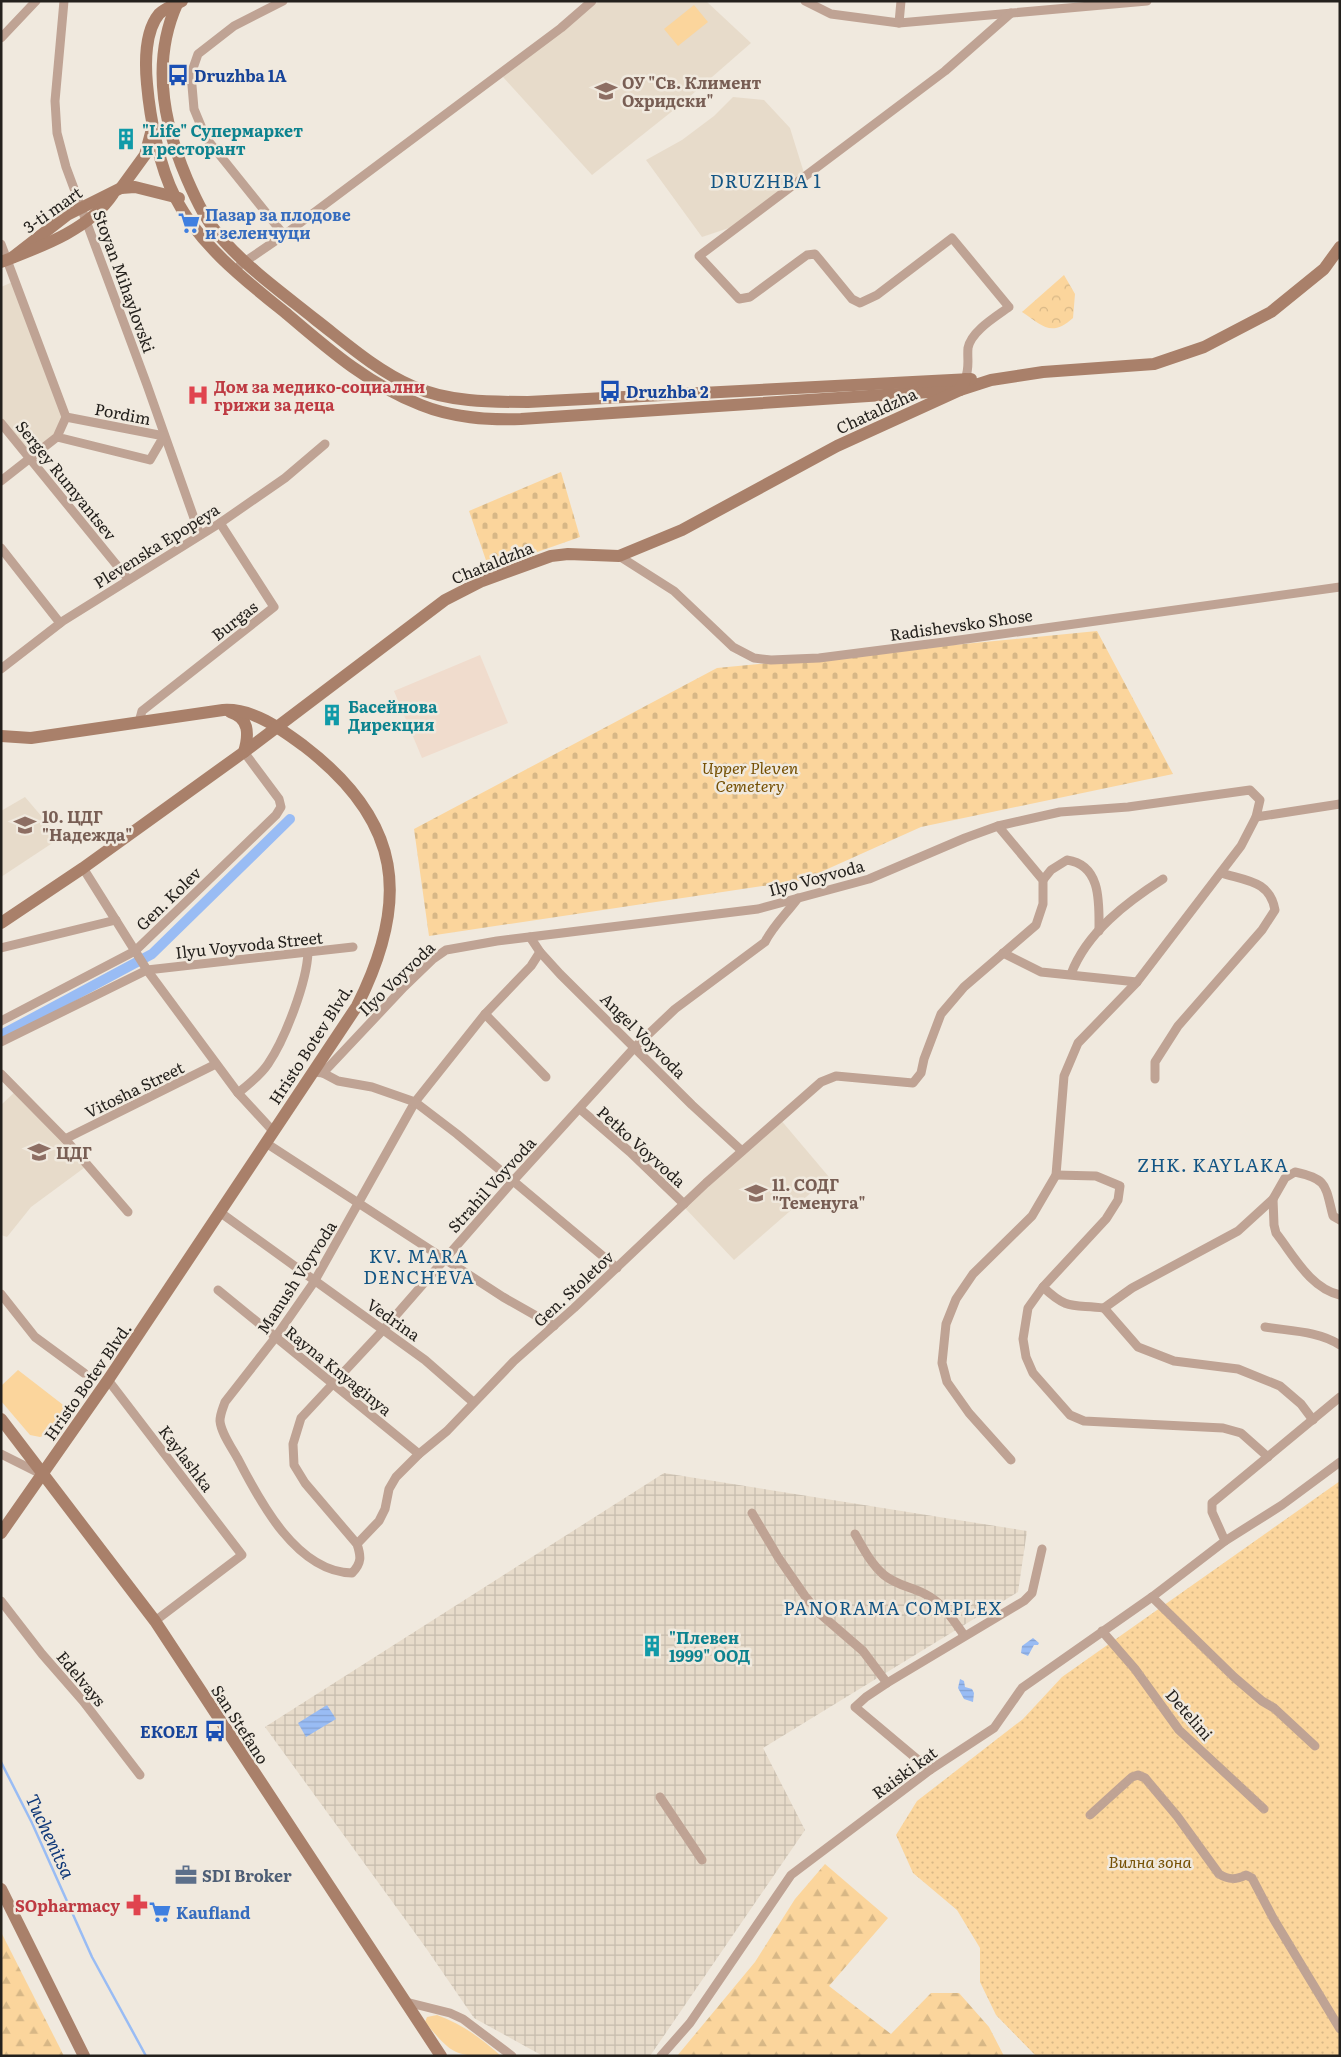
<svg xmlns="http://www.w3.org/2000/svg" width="1341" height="2057" font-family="Literata,serif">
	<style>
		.commercial { fill: #f0dccd }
		.industrial { fill: url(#industrial-grid) }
		.built { fill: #e7dbca }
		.grass { fill: #fbd59c }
		.forest { fill: url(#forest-firs) }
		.cemetery { fill: url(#cemetery-stones) }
		.park { fill: url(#park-crowns) }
		.garden { fill: url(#garden-dots) }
		.water { fill: url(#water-rules) }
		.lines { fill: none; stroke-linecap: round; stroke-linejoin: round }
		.stream { stroke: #99bcf4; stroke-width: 2.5 }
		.canal { stroke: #99bcf4; stroke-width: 10 }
		.street { stroke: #bfa394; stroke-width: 9 }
		.secondary { stroke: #a9806a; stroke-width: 12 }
		.labels { text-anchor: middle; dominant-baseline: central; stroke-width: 5; stroke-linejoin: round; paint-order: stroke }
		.transit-label { font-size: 16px; font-weight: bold; fill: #164399; stroke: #f0e9de; text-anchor: start }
		.education-label { font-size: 16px; font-weight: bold; fill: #785e54; stroke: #f0e9de; text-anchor: start }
		.culture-label { font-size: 16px; font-weight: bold; fill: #0d838f; stroke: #f0e9de; text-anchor: start }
		.street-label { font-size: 16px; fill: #24211d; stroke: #f0e9de }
		.shop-label { font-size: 16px; font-weight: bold; fill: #366cbe; stroke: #f0e9de; text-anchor: start }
		.health-label { font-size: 16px; font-weight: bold; fill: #be3a42; stroke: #f0e9de; text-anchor: start }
		.park-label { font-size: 16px; font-style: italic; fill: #755004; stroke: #f0e9de }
		.service-label { font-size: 16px; font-weight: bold; fill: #4e5e75; stroke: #f0e9de; text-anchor: start }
		.neighbourhood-label { font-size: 18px; letter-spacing: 1px; fill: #135584; stroke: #f0e9de }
		.water-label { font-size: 18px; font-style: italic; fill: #103979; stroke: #f0e9de }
	</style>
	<defs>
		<pattern id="industrial-grid" width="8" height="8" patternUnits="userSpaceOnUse" patternTransform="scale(1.25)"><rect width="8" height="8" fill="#e7dbca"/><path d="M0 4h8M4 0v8" fill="none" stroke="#c6bcad"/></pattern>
		<pattern id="forest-firs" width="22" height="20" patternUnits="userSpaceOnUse" patternTransform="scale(1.25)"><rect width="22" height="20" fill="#fbd59c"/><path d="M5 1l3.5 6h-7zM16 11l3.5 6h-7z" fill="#d7b786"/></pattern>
		<pattern id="cemetery-stones" width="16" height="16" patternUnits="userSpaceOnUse" patternTransform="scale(1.25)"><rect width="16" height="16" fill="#fbd59c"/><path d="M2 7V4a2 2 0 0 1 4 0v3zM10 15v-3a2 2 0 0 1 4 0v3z" fill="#d7b786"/></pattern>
		<pattern id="park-crowns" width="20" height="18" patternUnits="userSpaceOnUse" patternTransform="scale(1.25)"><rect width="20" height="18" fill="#fbd59c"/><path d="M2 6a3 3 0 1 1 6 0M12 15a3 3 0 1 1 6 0" fill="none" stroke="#d7b786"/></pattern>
		<pattern id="garden-dots" width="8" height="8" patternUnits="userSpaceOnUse" patternTransform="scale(1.25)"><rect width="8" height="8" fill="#fbd59c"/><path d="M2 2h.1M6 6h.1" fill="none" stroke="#d7b786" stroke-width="1.8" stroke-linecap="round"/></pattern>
		<pattern id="water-rules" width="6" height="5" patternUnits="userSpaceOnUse" patternTransform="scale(1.25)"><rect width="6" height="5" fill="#99bcf4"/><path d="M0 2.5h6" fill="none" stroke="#84a1d1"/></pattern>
	</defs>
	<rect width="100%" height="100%" fill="#f0e9de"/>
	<polygon class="commercial" points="480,655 508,723 422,758 394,691"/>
	<polygon class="industrial" points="664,1473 1027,1531 1018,1592 763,1748 805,1830 650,2056 543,2056 474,2018 426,1948 265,1727"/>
	<g class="built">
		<polygon points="599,1 706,1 751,43 680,105 592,175 503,77"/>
		<polygon points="733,97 764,100 790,128 804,173 732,227 702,237 646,160 682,140 714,116"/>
		<polygon points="15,281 66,417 57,437 29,458 1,423 1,287"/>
		<polygon points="25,797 60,838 1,877 1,811"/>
		<polygon points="17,1090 88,1165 31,1207 7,1237 1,1235 1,1105"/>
		<polygon points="780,1119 829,1177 734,1260 685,1208"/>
	</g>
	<g class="grass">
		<polygon points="694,5 708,22 678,46 664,29"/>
		<polygon points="18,1370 71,1411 53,1432 40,1437 30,1435 1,1401 1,1386"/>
		<path d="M437,2015C462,2024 481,2038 501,2056C455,2056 454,2057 425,2022L427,2017Z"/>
	</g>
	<g class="forest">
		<polygon points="825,1864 888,1918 829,1986 891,2034 931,1993 959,1993 989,2027 1004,2056 677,2056 755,1962 795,1899"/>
		<polygon points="1,1932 64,2056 1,2056"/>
	</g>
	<g class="cemetery">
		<polygon points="561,472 580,537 489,569 469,511"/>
		<polygon points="1097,631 1173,774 921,827 803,880 429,936 414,829 717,668"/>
	</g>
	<path class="park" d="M1064,275L1075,294L1073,318C1051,338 1042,325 1022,312Z"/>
	<polygon class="garden" points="1340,1481 1340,2056 1036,2056 996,2015 980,1982 980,1948 957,1910 913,1873 896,1835 917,1801 1023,1719 1062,1677"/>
	<g class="water">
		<polygon points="1033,1638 1039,1643 1038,1645 1034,1645 1028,1656 1021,1653 1022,1646"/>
		<polygon points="960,1679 964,1681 965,1687 972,1689 974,1693 973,1702 964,1699 958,1688"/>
		<polygon points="327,1705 336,1719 306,1737 298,1723"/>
	</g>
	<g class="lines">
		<polyline class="stream" points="1,1762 32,1823 92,1957 146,2056"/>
		<polyline class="canal" points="1,1035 152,954 290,819"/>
		<g class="street">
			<polyline points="64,1 55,101 57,133 66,167 147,385 200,535"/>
			<polyline points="283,1 234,26 198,54 191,74 194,109 206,138 284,235"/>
			<polyline points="805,1 831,14 899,23 1147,1"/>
			<polyline points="899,23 901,1"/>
			<polyline points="1,38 36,1"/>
			<polyline points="1,244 66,417"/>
			<polyline points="240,265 284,235 561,28 592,1"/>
			<path d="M965,379C970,368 967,359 968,348C971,331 997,316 1009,307L952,238L877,295L860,303L852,299L815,254L807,255L750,297L739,299L699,256L945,71L1011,13"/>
			<polyline points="1,423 128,579"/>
			<polyline points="1,481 57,437 66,417 164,436 150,460 57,437"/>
			<polyline points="1,548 60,623"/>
			<polyline points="619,556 674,591 733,647 754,658 771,660 819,658 952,641 1340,587"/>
			<polyline points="1,669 63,621 220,523 285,478 325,444"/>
			<polyline points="139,722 142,711 274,607 220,523"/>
			<polyline points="83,868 147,970 238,1093 273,1131"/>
			<path d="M1043,880L1051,870L1067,860C1102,865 1099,904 1099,931"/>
			<polyline points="530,937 540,952 560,974 692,1105 742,1151"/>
			<polyline points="1,948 116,920"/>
			<path d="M540,952L531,966L485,1014L415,1102L314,1282L275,1338L225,1402C223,1408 220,1414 220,1421C221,1433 232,1448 238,1459C260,1502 297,1572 352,1573C362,1563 361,1556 357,1544L305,1483L294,1465L293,1444L301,1418L383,1330L513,1181L635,1047L675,1009L765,942C773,926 787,913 798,898"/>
			<polyline points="1003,953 1041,972 1137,982"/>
			<path d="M1071,974C1087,932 1127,902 1163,879"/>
			<polyline points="485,1014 546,1077"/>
			<polyline points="1,1021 135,951 276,815 281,807 279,799 244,752"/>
			<polyline points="1,1042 147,970 353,947"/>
			<polyline points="314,1072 323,1073 404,987 433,959 446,950 497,941 758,909 869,879 965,838 998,826 1060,812 1128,807 1250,790 1260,800 1256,817 1340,804"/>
			<polyline points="323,1073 338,1081 372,1087 415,1102 457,1134 617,1268"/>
			<polyline points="1,1074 65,1139 128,1212"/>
			<path d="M1155,1079V1062L1178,1026L1262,930L1275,910C1270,881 1247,881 1221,873"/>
			<path d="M238,1093C248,1085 260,1076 268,1064C285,1039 307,982 308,952"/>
			<polyline points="580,1109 630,1152 684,1204"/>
			<polyline points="65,1139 216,1064"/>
			<polyline points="266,1143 503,1297 554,1326"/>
			<path d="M1056,1175L1096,1176L1120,1186L1118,1200L1106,1219L1043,1287C1068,1311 1073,1304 1104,1308L1132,1288L1238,1231L1273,1199L1285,1178L1295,1172C1328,1179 1325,1185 1333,1216L1340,1220"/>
			<path d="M1273,1199L1274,1225L1276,1233C1294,1256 1310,1288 1340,1295"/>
			<polyline points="221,1213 425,1360 473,1402"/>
			<polyline points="1043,1287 1028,1308 1023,1339 1026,1357 1033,1373 1070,1415 1084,1421 1223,1428 1241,1433 1268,1457"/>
			<polyline points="218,1290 419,1454"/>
			<polyline points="1,1294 35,1337 84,1373"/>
			<polyline points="1104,1308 1138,1347 1174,1361 1238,1369 1280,1386 1301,1404 1313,1420"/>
			<path d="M1265,1327C1290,1331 1319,1331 1340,1345"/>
			<polyline points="108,1380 242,1555 155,1621"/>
			<polyline points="1,1454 41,1474"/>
			<polyline points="1011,1460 969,1413 947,1382 942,1363 946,1324 956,1299 973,1274 1032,1216 1056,1175 1064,1076 1078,1043 1137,982 1241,846 1256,817"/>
			<polyline points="752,1513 778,1557 805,1596 818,1612 863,1651 887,1683"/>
			<path d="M855,1534C863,1548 871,1564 884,1575C896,1585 911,1587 925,1594C943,1603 953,1620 964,1635"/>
			<polyline points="1225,1541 1282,1505 1340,1462"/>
			<polyline points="357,1544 379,1521 385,1509 389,1489 396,1477 419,1454 447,1431 514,1361 574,1308 706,1183 821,1082 836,1076 913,1083 921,1073 924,1059 941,1014 964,987 1036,925 1043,904 1043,880 998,826"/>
			<polyline points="1152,1597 1234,1677 1262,1701 1274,1708 1315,1746"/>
			<polyline points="1,1601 42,1654 83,1701 140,1775"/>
			<polyline points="1102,1631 1135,1669 1179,1730 1264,1809"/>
			<polyline points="930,1770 855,1707 866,1697 887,1683 1024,1601 1032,1593 1042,1549"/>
			<polyline points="660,1797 702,1860"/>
			<path d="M1090,1815L1132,1777L1138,1775L1145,1778L1177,1816L1219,1874C1229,1880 1236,1880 1246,1875L1252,1878L1273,1918L1340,2029"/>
			<polyline points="406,2002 450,2013 463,2019 512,2056"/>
			<polyline points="661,2056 690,2023 791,1875 930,1770 994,1728 1022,1688 1152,1597 1225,1541 1212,1512 1212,1503 1340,1397"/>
		</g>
		<g class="secondary">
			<path d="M182,1C175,5 165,8 159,14C145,31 145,63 147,84C150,118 159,166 175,197C199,245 246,281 287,314C328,349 369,385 421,405C453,418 487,420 521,419L960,390L991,380L1043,372L1154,364L1204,347L1271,312L1324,269L1340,247"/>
			<path d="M177,4C151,62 163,123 187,179C197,202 207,223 224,241C250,270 285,295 316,320C347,344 376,370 412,386C447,402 490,402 528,402L971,379"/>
			<polyline points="121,188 135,187 179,198"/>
			<polyline points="13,257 67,215 121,188 145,155 152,129"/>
			<path d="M1,262C40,247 89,230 113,194"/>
			<path d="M230,712C250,718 249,735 244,752"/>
			<path d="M1,736L31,738L223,710C253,708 281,729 304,746C402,821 411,899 357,1006L108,1380L1,1533"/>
			<polyline points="1,923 83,868 244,752 445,600 482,581 551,556 568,554 619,556 682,530 837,446 960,390 965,379"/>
			<polyline points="1,1419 155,1621 441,2056"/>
			<polyline points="1,1889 84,2056"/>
		</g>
	</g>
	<defs>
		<g id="bus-bare" transform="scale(1.725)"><path d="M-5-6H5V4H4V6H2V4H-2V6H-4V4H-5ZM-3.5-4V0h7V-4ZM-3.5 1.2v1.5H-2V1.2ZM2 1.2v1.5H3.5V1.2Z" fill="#1a4fb4" stroke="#f0e9de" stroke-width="2.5" paint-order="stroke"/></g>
		<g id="school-bare" transform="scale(1.725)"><path d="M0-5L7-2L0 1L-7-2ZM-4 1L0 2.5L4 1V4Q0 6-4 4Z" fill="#8d6e63" stroke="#f0e9de" stroke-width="2.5" paint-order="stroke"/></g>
		<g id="building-bare" transform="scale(1.725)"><path d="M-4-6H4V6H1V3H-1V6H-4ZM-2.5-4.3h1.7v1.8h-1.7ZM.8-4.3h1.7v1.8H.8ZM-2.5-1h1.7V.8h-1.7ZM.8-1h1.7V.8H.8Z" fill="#0f9aa8" stroke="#f0e9de" stroke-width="2.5" paint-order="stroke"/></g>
		<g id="supermarket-bare" transform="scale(1.725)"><path d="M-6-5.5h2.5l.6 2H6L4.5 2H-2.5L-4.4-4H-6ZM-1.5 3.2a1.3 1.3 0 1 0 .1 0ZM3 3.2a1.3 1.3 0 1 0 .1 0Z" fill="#3f7fe0" stroke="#f0e9de" stroke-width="2.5" paint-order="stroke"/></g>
		<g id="hospital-bare" transform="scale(1.725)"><path d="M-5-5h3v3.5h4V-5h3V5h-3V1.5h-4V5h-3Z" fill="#e0444e" stroke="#f0e9de" stroke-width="2.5" paint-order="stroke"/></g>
		<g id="office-bare" transform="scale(1.725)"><path d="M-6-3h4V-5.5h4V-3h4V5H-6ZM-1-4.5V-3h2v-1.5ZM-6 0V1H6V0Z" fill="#5c6f8a" stroke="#f0e9de" stroke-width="2.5" paint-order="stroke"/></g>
		<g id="pharmacy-bare" transform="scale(1.725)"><path d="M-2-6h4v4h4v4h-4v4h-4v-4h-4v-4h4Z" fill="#e0444e" stroke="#f0e9de" stroke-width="2.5" paint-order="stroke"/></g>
	</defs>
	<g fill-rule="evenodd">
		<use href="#bus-bare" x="178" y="75"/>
		<use href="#school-bare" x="606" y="91"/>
		<use href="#building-bare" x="126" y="139"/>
		<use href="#supermarket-bare" x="189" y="223"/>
		<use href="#bus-bare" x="610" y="391"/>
		<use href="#hospital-bare" x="198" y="395"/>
		<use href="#building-bare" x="332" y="715"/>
		<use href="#school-bare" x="25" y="825"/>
		<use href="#school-bare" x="39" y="1152"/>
		<use href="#school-bare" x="756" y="1193"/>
		<use href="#building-bare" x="652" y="1646"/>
		<use href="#bus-bare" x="215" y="1731"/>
		<use href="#office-bare" x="186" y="1875"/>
		<use href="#pharmacy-bare" x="137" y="1905"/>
		<use href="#supermarket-bare" x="160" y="1912"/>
	</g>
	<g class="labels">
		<g class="transit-label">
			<text x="194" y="75">Druzhba 1A</text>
			<text x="626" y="391">Druzhba 2</text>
			<text x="198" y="1731" text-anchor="end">ЕКОЕЛ</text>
		</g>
		<g class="education-label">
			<text x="622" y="82">ОУ "Св. Климент<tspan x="622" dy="18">Охридски"</tspan></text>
			<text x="42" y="816">10. ЦДГ<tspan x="42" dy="18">"Надежда"</tspan></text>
			<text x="56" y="1152">ЦДГ</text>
			<text x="772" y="1184">11. СОДГ<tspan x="772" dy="18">"Теменуга"</tspan></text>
		</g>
		<g class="culture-label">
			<text x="142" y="130">"Life" Супермаркет<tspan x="142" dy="18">и ресторант</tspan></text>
			<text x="348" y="706">Басейнова<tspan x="348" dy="18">Дирекция</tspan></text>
			<text x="669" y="1637">"Плевен<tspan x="669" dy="18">1999" ООД</tspan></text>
		</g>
		<g class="street-label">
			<text transform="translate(52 209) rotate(-35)">3-ti mart</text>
			<text transform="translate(125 281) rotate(70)">Stoyan Mihaylovski</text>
			<text transform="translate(876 410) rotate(-25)">Chataldzha</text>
			<text transform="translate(123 413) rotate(11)">Pordim</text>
			<text transform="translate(67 480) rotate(51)">Sergey Rumyantsev</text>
			<text transform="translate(156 545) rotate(-32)">Plevenska Epopeya</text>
			<text transform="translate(492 562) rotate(-22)">Chataldzha</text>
			<text transform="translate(234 620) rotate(-38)">Burgas</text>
			<text transform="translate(961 624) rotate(-8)">Radishevsko Shose</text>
			<text transform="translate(816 877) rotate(-15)">Ilyo Voyvoda</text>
			<text transform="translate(168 898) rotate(-44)">Gen. Kolev</text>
			<text transform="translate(249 944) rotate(-6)">Ilyu Voyvoda Street</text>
			<text transform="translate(396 978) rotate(-44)">Ilyo Voyvoda</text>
			<text transform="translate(644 1035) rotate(45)">Angel Voyvoda</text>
			<text transform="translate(310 1044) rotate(-57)">Hristo Botev Blvd.</text>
			<text transform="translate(134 1089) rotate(-26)">Vitosha Street</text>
			<text transform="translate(642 1146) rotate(42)">Petko Voyvoda</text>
			<text transform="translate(491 1184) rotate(-48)">Strahil Voyvoda</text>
			<text transform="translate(296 1277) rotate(-57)">Manush Voyvoda</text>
			<text transform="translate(573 1288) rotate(-43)">Gen. Stoletov</text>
			<text transform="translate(394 1319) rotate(35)">Vedrina</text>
			<text transform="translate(339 1370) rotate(39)">Rayna Knyaginya</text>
			<text transform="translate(87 1381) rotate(-55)">Hristo Botev Blvd.</text>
			<text transform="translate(187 1458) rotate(53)">Kaylashka</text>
			<text transform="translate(82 1678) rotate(50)">Edelvays</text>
			<text transform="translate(1190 1714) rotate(49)">Detelini</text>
			<text transform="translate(241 1724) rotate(57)">San Stefano</text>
			<text transform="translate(904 1772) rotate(-36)">Raiski kat</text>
		</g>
		<g class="shop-label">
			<text x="205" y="214">Пазар за плодове<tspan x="205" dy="18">и зеленчуци</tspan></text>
			<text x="176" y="1912">Kaufland</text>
		</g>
		<g class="health-label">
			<text x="214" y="386">Дом за медико-социални<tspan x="214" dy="18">грижи за деца</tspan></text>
			<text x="120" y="1905" text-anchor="end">SOpharmacy</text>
		</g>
		<g class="park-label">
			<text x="750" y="767">Upper Pleven<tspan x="750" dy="18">Cemetery</tspan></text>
			<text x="1150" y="1861">Вилна зона</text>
		</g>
		<g class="service-label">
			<text x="202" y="1875">SDI Broker</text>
		</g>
		<g class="neighbourhood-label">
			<text x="766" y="180">DRUZHBA 1</text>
			<text x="1213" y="1164">ZHK. KAYLAKA</text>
			<text x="419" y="1255">KV. MARA<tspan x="419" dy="21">DENCHEVA</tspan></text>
			<text x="893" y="1607">PANORAMA COMPLEX</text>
		</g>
		<g class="water-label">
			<text transform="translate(51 1836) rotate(65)">Tuchenitsa</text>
		</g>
	</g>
	<rect width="1341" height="2057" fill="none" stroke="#24211d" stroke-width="5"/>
</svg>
